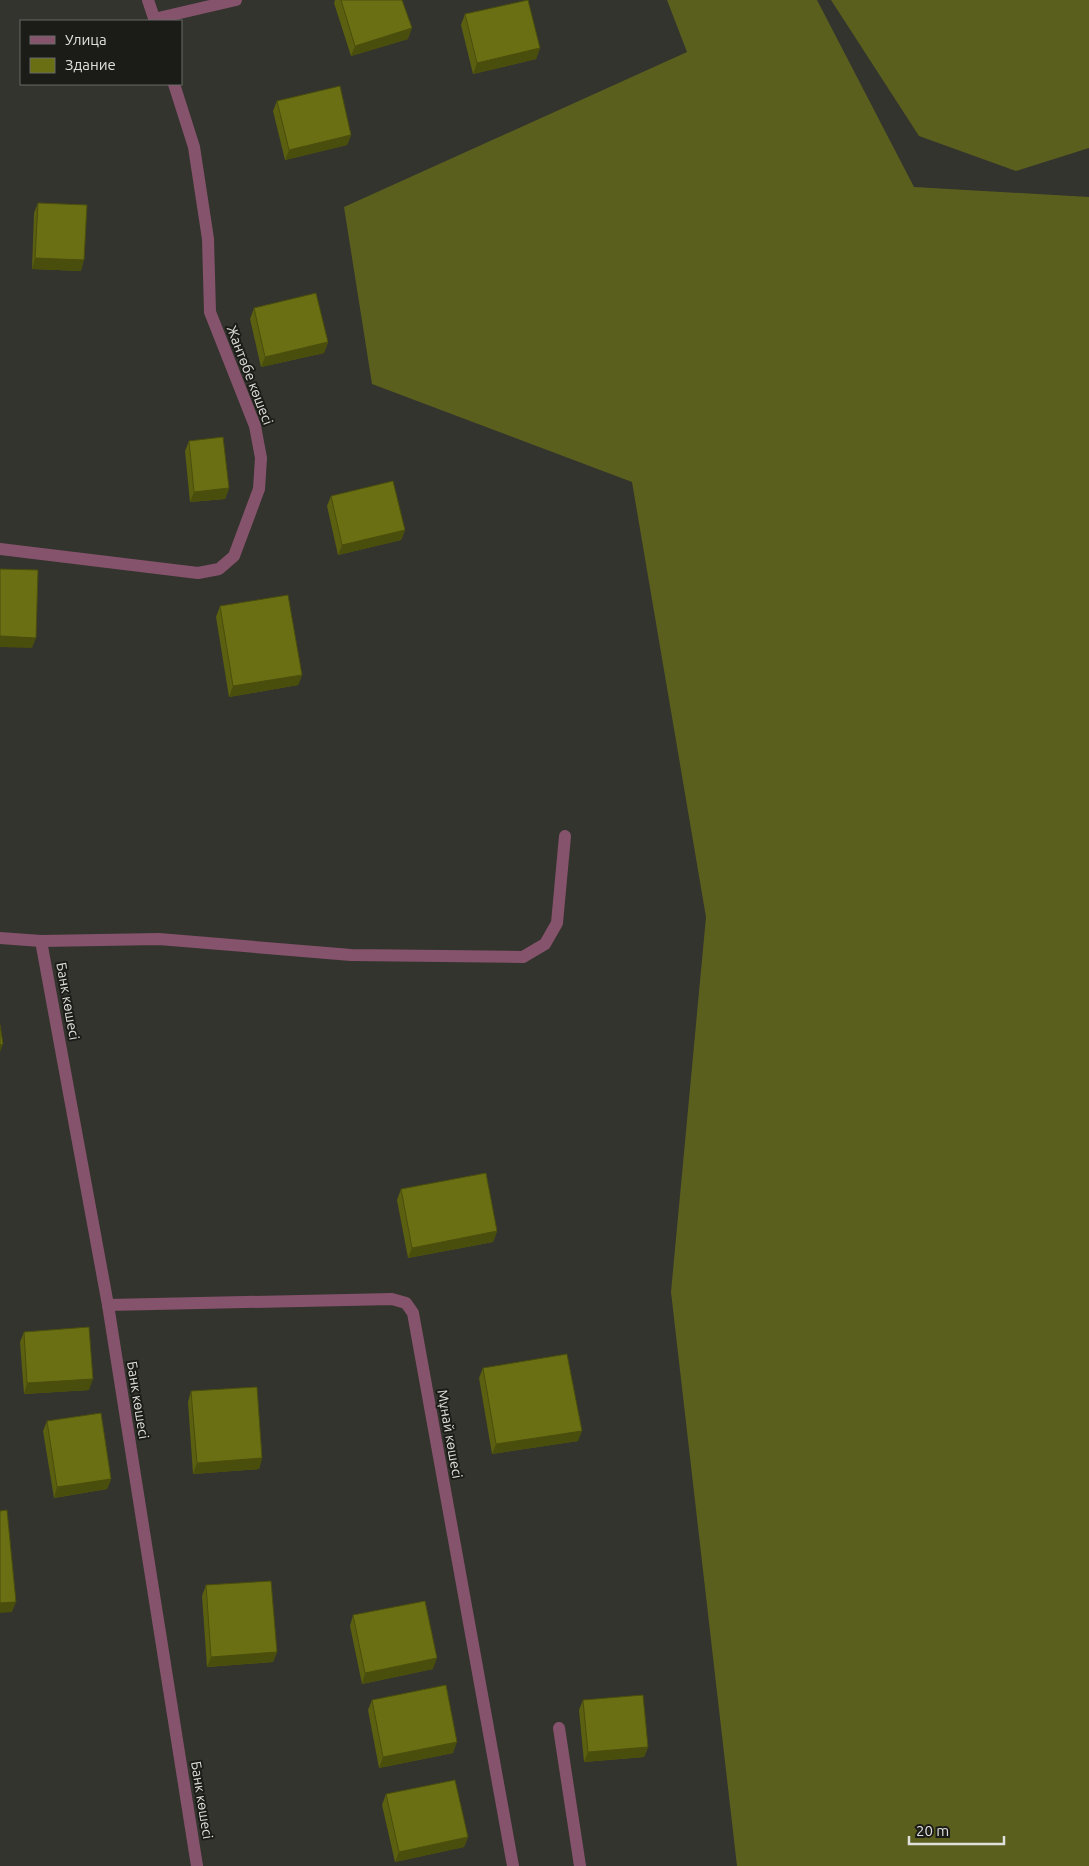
<svg xmlns="http://www.w3.org/2000/svg" width="1089" height="1866" font-family="Ubuntu,sans-serif">
	<style>
		.forest { fill: #5b5f1e }
		.lines { fill: none; stroke-linecap: round; stroke-linejoin: round }
		.minor { stroke: #86536c; stroke-width: 12 }
		.wall { fill: #5b5f10 }
		.shaded-wall { fill: #4a4e0d }
		.building { fill: #6a6f13; stroke: #4a4e0d }
		.labels { text-anchor: middle; dominant-baseline: central; stroke-width: 4; stroke-linejoin: round; paint-order: stroke }
		.street-label { font-size: 14px; fill: #dfe0db; stroke: #1b1b18 }
	</style>
	<rect width="100%" height="100%" fill="#33342d"/>
	<g class="forest">
		<polygon points="667,0 817,0 914,187 1089,197 1089,1866 737,1866 671,1292 706,917 632,482 372,384 344,207 687,52"/>
		<polygon points="831,0 1089,0 1089,148 1016,171 919,136"/>
	</g>
	<g class="lines">
		<g class="minor">
			<polyline points="148,0 155,21"/>
			<polyline points="154,19 236,0"/>
			<polyline points="0,549 198,573 219,569 234,556 259,489 261,458 255,426 210,312 208,239 194,147 174,84"/>
			<polyline points="0,938 41,941 159,939 351,955 523,957 545,944 557,923 565,836"/>
			<polyline points="41,941 108,1305 197,1866"/>
			<polyline points="108,1305 392,1299 406,1303 413,1313 513,1866"/>
			<polyline points="559,1728 580,1866"/>
		</g>
	</g>
	<g class="wall">
		<polygon points="335,0 402,0 408,39 351,56 334,3"/>
		<polygon points="465,14 540,48 536,59 473,74 461,25"/>
		<polygon points="277,101 351,135 347,145 285,160 273,111"/>
		<polygon points="38,203 81,271 32,269 34,213"/>
		<polygon points="254,308 328,342 324,353 261,367 250,319"/>
		<polygon points="189,441 229,488 225,499 190,502 185,451"/>
		<polygon points="331,496 405,530 401,540 338,555 327,506"/>
		<polygon points="220,606 302,675 298,685 229,697 216,617"/>
		<polygon points="401,1189 497,1231 493,1242 408,1258 397,1200"/>
		<polygon points="24,1332 89,1390 24,1394 20,1342"/>
		<polygon points="483,1368 578,1441 492,1454 479,1378"/>
		<polygon points="191,1391 262,1458 259,1469 193,1474 188,1402"/>
		<polygon points="47,1421 111,1479 107,1489 54,1498 43,1431"/>
		<polygon points="206,1585 277,1652 273,1662 207,1667 202,1596"/>
		<polygon points="353,1615 433,1669 362,1684 350,1626"/>
		<polygon points="372,1700 453,1753 379,1768 368,1710"/>
		<polygon points="583,1700 648,1747 644,1757 584,1762 579,1710"/>
		<polygon points="386,1794 468,1837 464,1847 395,1862 382,1805"/>
	</g>
	<g class="shaded-wall">
		<polygon points="412,28 408,39 351,56 355,46"/>
		<polygon points="540,48 536,59 473,74 477,63"/>
		<polygon points="351,135 347,145 285,160 289,150"/>
		<polygon points="35,258 84,260 81,271 32,269"/>
		<polygon points="328,342 324,353 261,367 265,357"/>
		<polygon points="229,488 225,499 190,502 194,492"/>
		<polygon points="405,530 401,540 338,555 342,545"/>
		<polygon points="0,636 36,638 32,648 0,647"/>
		<polygon points="302,675 298,685 229,697 233,686"/>
		<polygon points="3,1044 0,1052 0,1045"/>
		<polygon points="497,1231 493,1242 408,1258 412,1248"/>
		<polygon points="93,1379 89,1390 24,1394 27,1383"/>
		<polygon points="582,1431 578,1441 492,1454 496,1444"/>
		<polygon points="262,1458 259,1469 193,1474 197,1463"/>
		<polygon points="111,1479 107,1489 54,1498 57,1487"/>
		<polygon points="16,1602 12,1612 0,1613 0,1603"/>
		<polygon points="277,1652 273,1662 207,1667 211,1657"/>
		<polygon points="437,1658 433,1669 362,1684 365,1673"/>
		<polygon points="457,1742 453,1753 379,1768 383,1757"/>
		<polygon points="648,1747 644,1757 584,1762 588,1752"/>
		<polygon points="468,1837 464,1847 395,1862 399,1852"/>
	</g>
	<g class="building">
		<polygon points="341,0 402,0 412,28 355,46"/>
		<polygon points="528,0 540,48 477,63 465,14"/>
		<polygon points="340,86 351,135 289,150 277,101"/>
		<polygon points="38,203 87,205 84,260 35,258"/>
		<polygon points="316,293 328,342 265,357 254,308"/>
		<polygon points="223,437 229,488 194,492 189,441"/>
		<polygon points="393,481 405,530 342,545 331,496"/>
		<polygon points="0,569 38,570 36,638 0,636"/>
		<polygon points="288,595 302,675 233,686 220,606"/>
		<polygon points="0,1025 3,1044 0,1045"/>
		<polygon points="486,1173 497,1231 412,1248 401,1189"/>
		<polygon points="89,1327 93,1379 27,1383 24,1332"/>
		<polygon points="567,1354 582,1431 496,1444 483,1368"/>
		<polygon points="257,1387 262,1458 197,1463 191,1391"/>
		<polygon points="101,1413 111,1479 57,1487 47,1421"/>
		<polygon points="7,1510 16,1602 0,1603 0,1511"/>
		<polygon points="271,1581 277,1652 211,1657 206,1585"/>
		<polygon points="425,1601 437,1658 365,1673 353,1615"/>
		<polygon points="446,1685 457,1742 383,1757 372,1700"/>
		<polygon points="643,1695 648,1747 588,1752 583,1700"/>
		<polygon points="455,1780 468,1837 399,1852 386,1794"/>
	</g>
	<g class="labels">
		<g class="street-label">
			<text transform="translate(250 375) rotate(69)">Жантөбе көшесі</text>
			<text transform="translate(68 1001) rotate(80)">Банк көшесі</text>
			<text transform="translate(138 1400) rotate(81)">Банк көшесі</text>
			<text transform="translate(450 1434) rotate(80)">Мұнай көшесі</text>
			<text transform="translate(202 1800) rotate(81)">Банк көшесі</text>
		</g>
	</g>
	<rect x="20" y="20" width="162" height="65" fill="#1b1b18" stroke="#696a66"/>
	<rect x="30" y="36" width="25" height="8" fill="#86536c" stroke="#696a66"/>
	<text x="65" y="45" font-size="15" fill="#dfe0db">Улица</text>
	<rect x="30" y="58" width="25" height="15" fill="#6a6f13" stroke="#696a66"/>
	<text x="65" y="70" font-size="15" fill="#dfe0db">Здание</text>
	<path d="M909 1836v8h95v-8" fill="none" stroke="#dfe0db" stroke-width="2.5"/>
	<text x="916" y="1836" font-size="15" fill="#dfe0db" stroke="#1b1b18" stroke-width="4" paint-order="stroke">20 m</text>
</svg>
